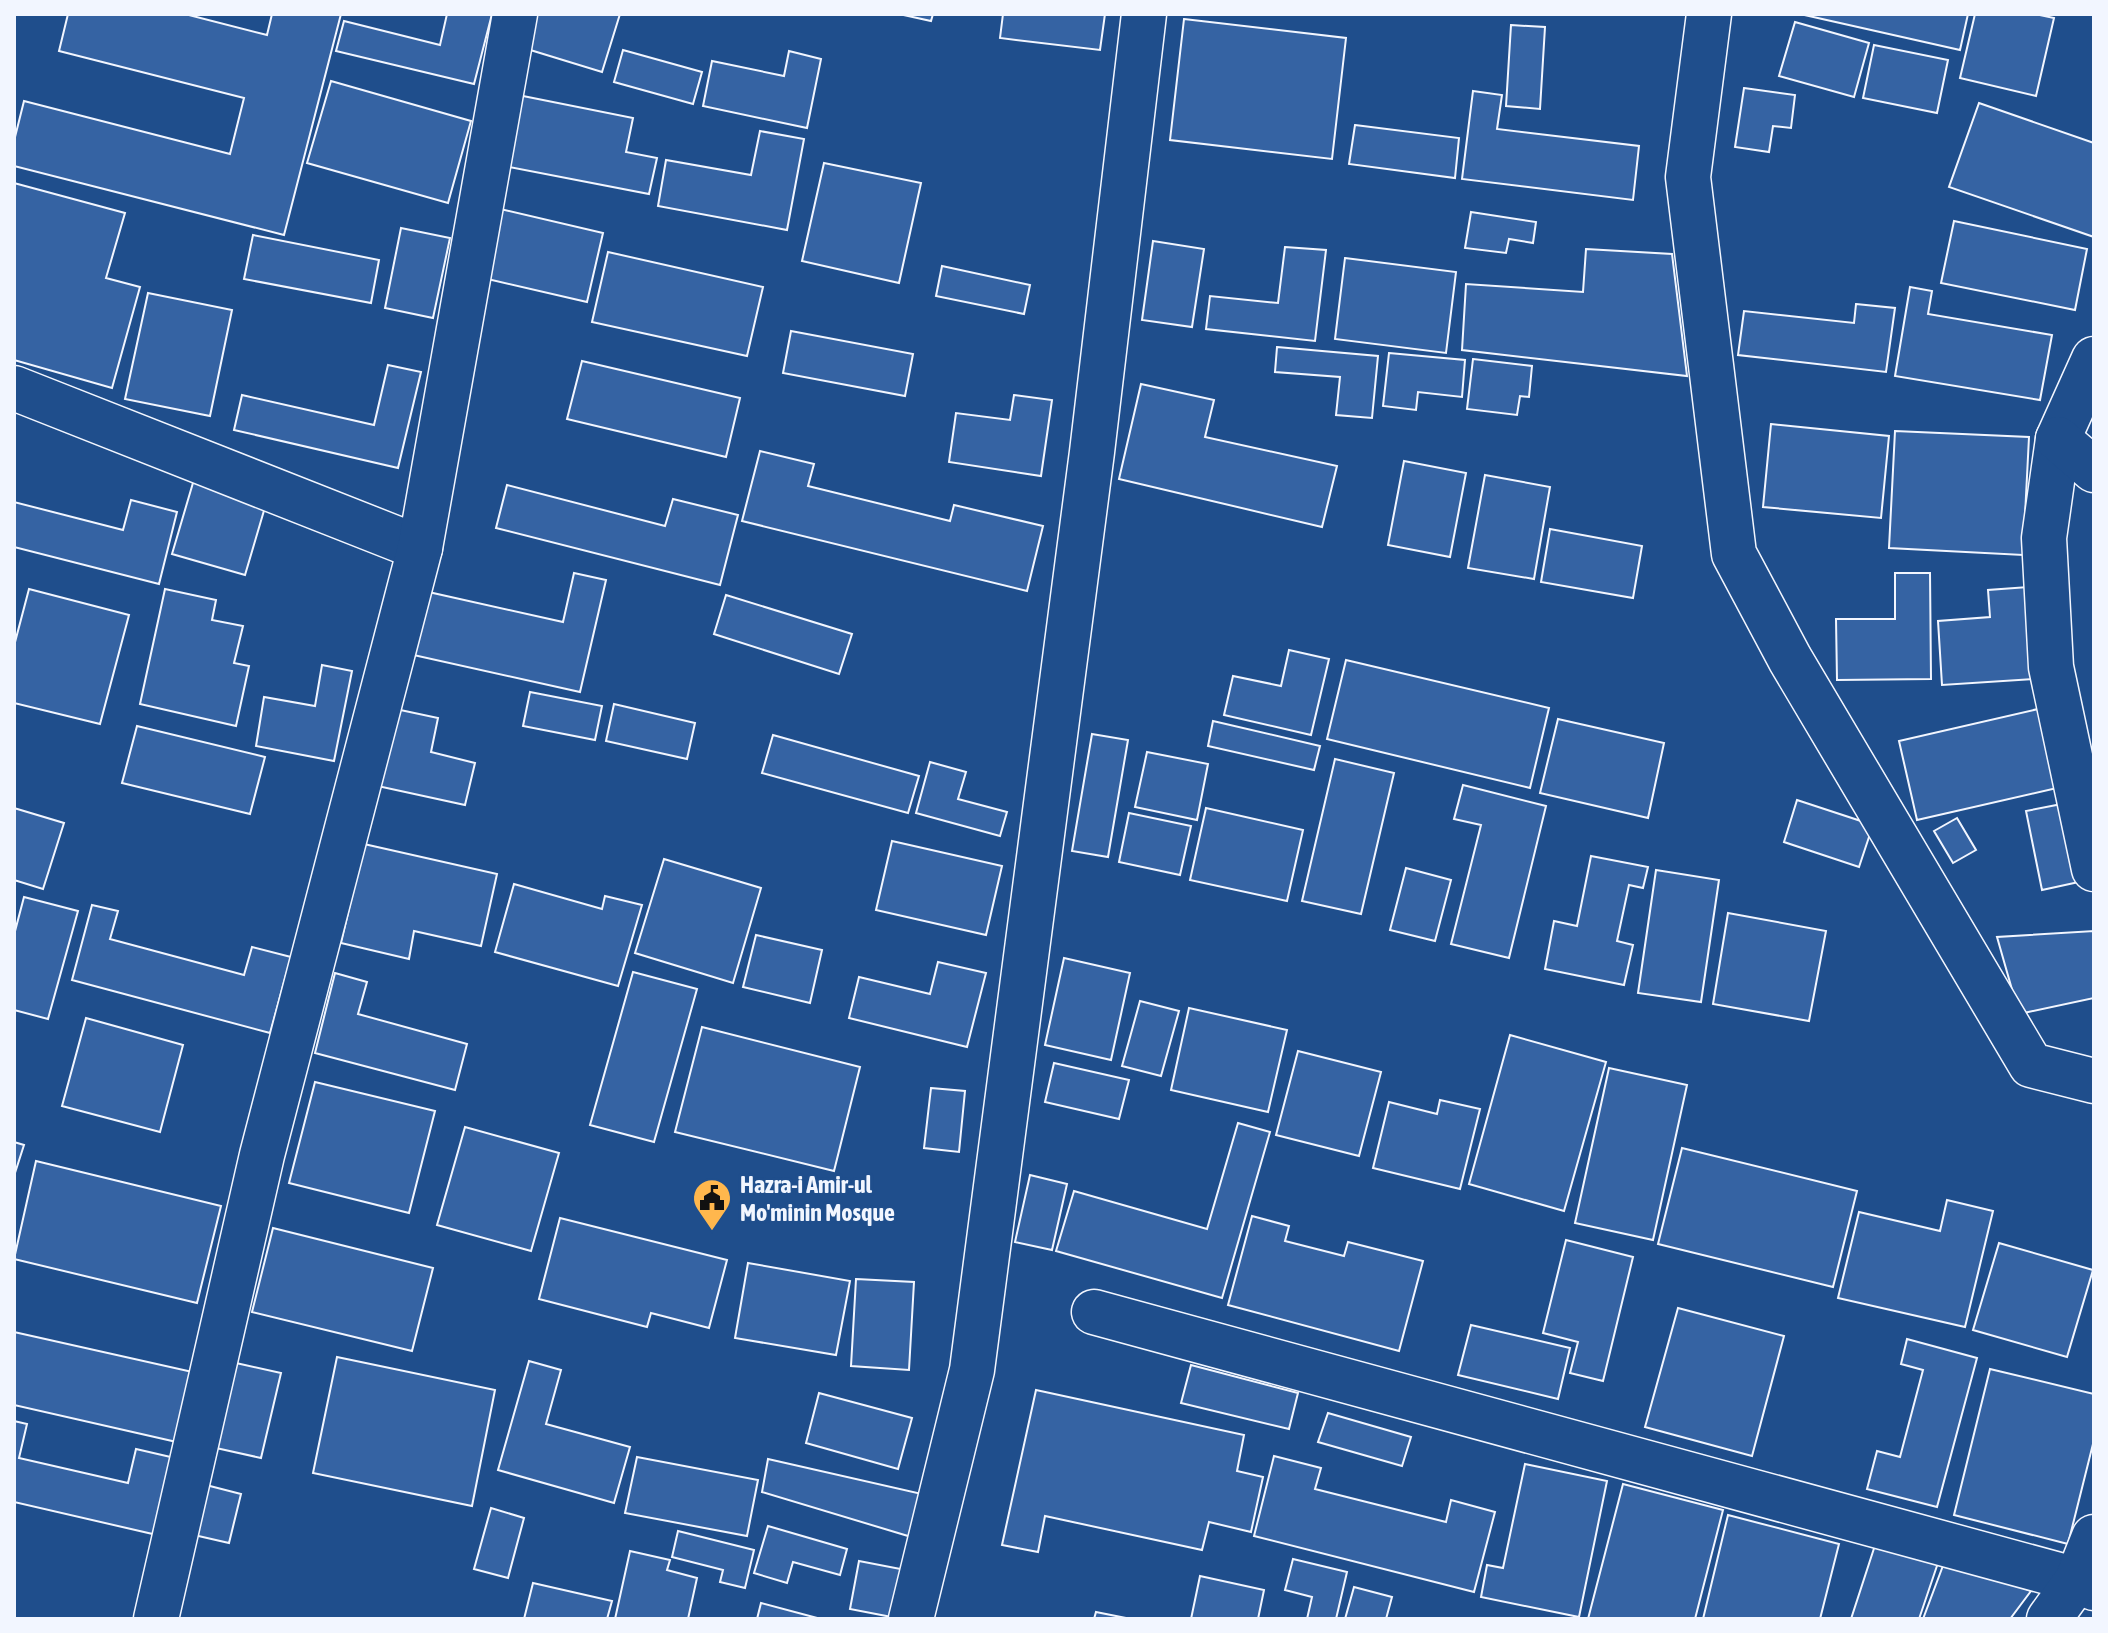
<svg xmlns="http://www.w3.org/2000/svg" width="2108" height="1633" font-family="'Asap Condensed',sans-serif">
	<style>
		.building { fill: #3563a3; stroke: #f2f6ff; stroke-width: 2 }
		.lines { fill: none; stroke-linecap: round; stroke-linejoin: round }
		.minor-casing { stroke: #f2f6ff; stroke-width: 47 }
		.minor { stroke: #1f4e8c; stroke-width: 44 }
		.labels { text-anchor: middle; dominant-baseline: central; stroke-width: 6; stroke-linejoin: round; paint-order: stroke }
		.poi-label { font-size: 24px; font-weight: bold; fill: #f2f6ff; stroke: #1f4e8c; text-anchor: start }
	</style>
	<rect width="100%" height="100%" fill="#1f4e8c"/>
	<g class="building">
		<polygon points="68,14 185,14 267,35 272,14 341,14 284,235 14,166 14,141 24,101 230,154 244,98 59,51"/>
		<polygon points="447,14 492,14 474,84 336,51 344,21 440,45"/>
		<polygon points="523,14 620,14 602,72 514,45"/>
		<polygon points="899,14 933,14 931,21"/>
		<polygon points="1003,14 1105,14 1100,50 1000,38"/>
		<polygon points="1800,14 1968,14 1960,50"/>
		<polygon points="1975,14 2035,14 2054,18 2036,96 1960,78"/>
		<polygon points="1184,19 1346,38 1332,159 1170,140"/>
		<polygon points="1795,22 1869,43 1854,97 1779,76"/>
		<polygon points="1511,25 1545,27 1540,109 1506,106"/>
		<polygon points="1874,45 1948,60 1937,113 1863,98"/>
		<polygon points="623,50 702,72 693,104 614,82"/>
		<polygon points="789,51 821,59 807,128 703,106 712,61 784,76"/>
		<polygon points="331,81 471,121 448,203 307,163"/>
		<polygon points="1744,88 1795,95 1791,128 1773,126 1769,152 1735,147"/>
		<polygon points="1473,91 1502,95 1497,129 1639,146 1633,200 1462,179"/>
		<polygon points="518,95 633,118 626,152 657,158 649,194 504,166"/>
		<polygon points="1979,103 2094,143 2094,237 1949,187"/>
		<polygon points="1355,125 1459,138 1455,178 1349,164"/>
		<polygon points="760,131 804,139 787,230 658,206 666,160 751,175"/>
		<polygon points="824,163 921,183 899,283 802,261"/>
		<polygon points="14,183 125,213 106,278 140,287 112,388 14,360"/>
		<polygon points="496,208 603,233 587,302 479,277"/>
		<polygon points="1471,212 1536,222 1533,243 1509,239 1506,253 1465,248"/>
		<polygon points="1954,221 2087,249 2075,310 1941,283"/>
		<polygon points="401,228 450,238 433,318 385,308"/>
		<polygon points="253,235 379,260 371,303 244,279"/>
		<polygon points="1153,241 1204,249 1192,327 1142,320"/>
		<polygon points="1285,247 1326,250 1315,341 1206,329 1210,296 1278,303"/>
		<polygon points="1586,249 1672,254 1687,376 1462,350 1466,284 1583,292"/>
		<polygon points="608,252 763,287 747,356 592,322"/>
		<polygon points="1345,258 1456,272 1446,353 1335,339"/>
		<polygon points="942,266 1030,285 1024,314 936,296"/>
		<polygon points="1910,287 1932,291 1928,314 2052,335 2040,400 1895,376"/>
		<polygon points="148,293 232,310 210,416 125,399"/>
		<polygon points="1856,304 1895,308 1886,372 1738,355 1744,311 1854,323"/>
		<polygon points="791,331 913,354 905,396 783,373"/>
		<polygon points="1277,347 1378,356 1372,418 1336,415 1340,377 1275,372"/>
		<polygon points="1389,353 1465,360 1462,397 1418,392 1416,410 1383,406"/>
		<polygon points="1473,359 1532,366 1529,397 1520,396 1517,415 1467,409"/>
		<polygon points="582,361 740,398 726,457 567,419"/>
		<polygon points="388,365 421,372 398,468 234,430 242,395 374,425"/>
		<polygon points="1141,384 1214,400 1205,437 1337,466 1322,527 1119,479"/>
		<polygon points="1014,395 1052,400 1041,476 949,462 956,413 1010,420"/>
		<polygon points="1771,424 1889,436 1881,518 1763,507"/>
		<polygon points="1895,431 2029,437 2023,555 1889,548"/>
		<polygon points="760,451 814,464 808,486 950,521 954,505 1043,526 1027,591 742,521"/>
		<polygon points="1404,461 1466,473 1450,557 1388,545"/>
		<polygon points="1485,475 1550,487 1534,579 1468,568"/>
		<polygon points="195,476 268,497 245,575 172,554"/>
		<polygon points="507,485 665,526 673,499 738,515 720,585 496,528"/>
		<polygon points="131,500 177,512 159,584 14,547 14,502 123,530"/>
		<polygon points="1550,529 1642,546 1633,598 1541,582"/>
		<polygon points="574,573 606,580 580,692 409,654 424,591 563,622"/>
		<polygon points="1895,573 1930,573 1931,679 1837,680 1836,619 1895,619"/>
		<polygon points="2028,587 2034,679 1942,685 1938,621 1990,617 1988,590"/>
		<polygon points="29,589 129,615 100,724 14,703 14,646"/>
		<polygon points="165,589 216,600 212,620 243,626 234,663 249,666 236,726 140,704"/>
		<polygon points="726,595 852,634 839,674 714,634"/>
		<polygon points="1289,650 1329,659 1311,735 1224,715 1233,676 1281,686"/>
		<polygon points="1346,660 1549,708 1530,788 1327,739"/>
		<polygon points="322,665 352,671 334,761 256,746 264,697 315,706"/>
		<polygon points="530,692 602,706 595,740 523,726"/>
		<polygon points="614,704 695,723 687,759 606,741"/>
		<polygon points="2051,706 2070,785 1917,820 1899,741"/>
		<polygon points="391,708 438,718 431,752 475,763 465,805 373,785"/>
		<polygon points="1558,719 1664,743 1648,818 1540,793"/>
		<polygon points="1213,721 1320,746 1314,770 1208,746"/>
		<polygon points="137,726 265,757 250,814 122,783"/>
		<polygon points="1092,734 1128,740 1108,857 1072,851"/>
		<polygon points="773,735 919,776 908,813 762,773"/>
		<polygon points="1147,752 1208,764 1197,820 1135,807"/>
		<polygon points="1335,759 1394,773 1361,914 1302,901"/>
		<polygon points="930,762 966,772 958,799 1007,812 1000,836 916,813"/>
		<polygon points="1463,785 1546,806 1509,958 1451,944 1481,825 1454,819"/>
		<polygon points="1797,800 1873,825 1859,867 1784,842"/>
		<polygon points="2072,802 2088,880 2042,890 2026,811"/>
		<polygon points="14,808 64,823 43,889 14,880"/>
		<polygon points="1206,808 1303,830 1287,901 1190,880"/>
		<polygon points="1129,813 1191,826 1180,875 1119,862"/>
		<polygon points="1957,818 1976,850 1953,863 1934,831"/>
		<polygon points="892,841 1002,866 986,935 876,910"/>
		<polygon points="364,844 497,874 481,946 414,931 409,959 341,943"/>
		<polygon points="1591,856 1648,867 1643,888 1629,885 1617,941 1633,945 1624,985 1545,969 1554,921 1577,926"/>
		<polygon points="664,859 761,888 733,983 635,953"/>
		<polygon points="1406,868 1451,880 1435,941 1390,930"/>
		<polygon points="1656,870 1719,880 1701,1002 1638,993"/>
		<polygon points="514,884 602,909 605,896 642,905 618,986 495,952"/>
		<polygon points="24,897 78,911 48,1019 14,1010 14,935"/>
		<polygon points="92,905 118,911 110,939 244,975 252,947 291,957 270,1033 72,980"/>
		<polygon points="1728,913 1826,931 1809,1021 1713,1004"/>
		<polygon points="2094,931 2094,998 2019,1014 1997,937"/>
		<polygon points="756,935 822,950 810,1003 743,987"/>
		<polygon points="1064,958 1130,973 1111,1060 1045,1045"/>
		<polygon points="938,962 986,973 967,1047 849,1018 859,977 930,994"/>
		<polygon points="633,972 697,989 654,1142 590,1125"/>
		<polygon points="335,973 367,982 358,1014 467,1044 455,1090 315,1053"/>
		<polygon points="1140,1001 1179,1011 1161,1076 1122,1066"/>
		<polygon points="1189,1008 1287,1030 1268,1112 1171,1090"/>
		<polygon points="86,1018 183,1045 160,1132 62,1106"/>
		<polygon points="702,1027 860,1067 834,1171 675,1132"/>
		<polygon points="1510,1035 1606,1062 1564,1211 1469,1184"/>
		<polygon points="1298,1051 1381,1072 1359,1156 1276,1135"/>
		<polygon points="1054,1063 1129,1080 1119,1119 1045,1102"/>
		<polygon points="1609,1068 1687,1085 1653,1240 1575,1223"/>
		<polygon points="315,1082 435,1111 409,1213 289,1183"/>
		<polygon points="931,1088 965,1091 959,1152 924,1148"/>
		<polygon points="1440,1100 1480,1109 1460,1189 1373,1168 1389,1102 1437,1114"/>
		<polygon points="1238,1123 1270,1132 1222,1298 1056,1251 1074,1191 1207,1229"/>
		<polygon points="465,1127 559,1153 531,1251 437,1225"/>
		<polygon points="14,1142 24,1145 14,1176"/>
		<polygon points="1682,1148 1857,1191 1833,1287 1658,1244"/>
		<polygon points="36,1161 221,1206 197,1303 14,1259"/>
		<polygon points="1030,1175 1067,1184 1052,1250 1015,1242"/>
		<polygon points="1947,1200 1993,1211 1965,1327 1838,1298 1859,1212 1940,1231"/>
		<polygon points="1252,1216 1289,1226 1285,1241 1344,1256 1348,1242 1423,1261 1399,1351 1228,1305"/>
		<polygon points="560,1218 727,1260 709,1328 651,1313 647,1327 539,1299"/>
		<polygon points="273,1228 433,1268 412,1351 252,1312"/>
		<polygon points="1566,1240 1633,1257 1603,1381 1570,1373 1578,1342 1543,1333"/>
		<polygon points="1999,1243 2093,1270 2067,1357 1973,1330"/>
		<polygon points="748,1263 850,1281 836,1355 735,1338"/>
		<polygon points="856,1279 914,1282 909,1370 851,1366"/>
		<polygon points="1678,1308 1784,1336 1752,1456 1645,1427"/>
		<polygon points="1471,1325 1570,1348 1558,1399 1458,1375"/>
		<polygon points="14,1332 197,1373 181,1443 14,1405"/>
		<polygon points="1907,1339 1977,1358 1937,1507 1867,1489 1877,1451 1900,1457 1923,1370 1901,1364"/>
		<polygon points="337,1357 495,1390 472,1506 313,1473"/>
		<polygon points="529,1361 561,1370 546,1424 630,1447 614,1503 498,1470"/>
		<polygon points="236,1363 281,1373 261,1458 216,1448"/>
		<polygon points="1191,1365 1298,1393 1289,1429 1181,1403"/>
		<polygon points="1990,1369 2094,1394 2094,1440 2068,1544 1954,1515"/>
		<polygon points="1036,1390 1244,1435 1237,1471 1263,1477 1251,1532 1209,1522 1202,1550 1045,1516 1038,1552 1002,1545"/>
		<polygon points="819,1393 912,1418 898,1469 806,1443"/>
		<polygon points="1328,1413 1411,1437 1402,1466 1318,1442"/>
		<polygon points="14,1421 27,1424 19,1458 128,1483 136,1449 175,1458 157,1535 14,1502"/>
		<polygon points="1274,1456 1321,1468 1315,1489 1446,1522 1451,1500 1495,1512 1474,1592 1254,1536"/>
		<polygon points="637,1457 758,1480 747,1536 625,1513"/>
		<polygon points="768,1459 922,1494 928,1542 762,1492"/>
		<polygon points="1525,1464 1607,1481 1579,1617 1481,1597 1487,1565 1503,1568"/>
		<polygon points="1623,1484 1723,1510 1695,1619 1588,1619"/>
		<polygon points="206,1485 241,1494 229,1543 194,1535"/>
		<polygon points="491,1508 524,1518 508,1578 474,1569"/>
		<polygon points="1728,1515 1839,1544 1820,1619 1703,1619"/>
		<polygon points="768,1526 847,1549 840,1575 793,1562 787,1583 754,1573"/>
		<polygon points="678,1531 754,1550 745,1588 720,1582 723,1570 672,1557"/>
		<polygon points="1879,1533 1941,1554 1919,1619 1851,1619"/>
		<polygon points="630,1551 670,1560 667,1570 697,1578 688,1619 615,1619"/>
		<polygon points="1947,1555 2031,1591 2010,1619 1923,1619"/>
		<polygon points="1293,1559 1347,1572 1336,1619 1307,1619 1312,1597 1285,1590"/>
		<polygon points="859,1561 911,1571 902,1619 850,1609"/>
		<polygon points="1200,1576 1264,1590 1258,1619 1191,1619"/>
		<polygon points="533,1583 612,1601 607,1619 524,1619"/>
		<polygon points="1354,1587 1392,1597 1386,1619 1345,1619"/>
		<polygon points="761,1603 821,1619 757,1619"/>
		<polygon points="1096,1612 1131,1619 1094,1619"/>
	</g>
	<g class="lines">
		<g class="minor-casing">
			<g id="minor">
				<polyline points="1709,14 1688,177 1734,554 1790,659 2031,1065 2094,1081"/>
				<polyline points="2094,359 2058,439 2044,538 2051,667 2094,869"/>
				<polyline points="14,388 420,548"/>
				<polyline points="2058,439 2094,470"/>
				<polyline points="1094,1312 2077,1580 2094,1588"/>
				<polyline points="156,1619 262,1155 420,548 515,14"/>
				<polyline points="911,1619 972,1370 1092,452 1144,14"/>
				<polyline points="2049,1619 2077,1580 2094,1537"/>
			</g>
		</g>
		<use href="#minor" class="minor"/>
	</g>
	<defs>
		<g id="civic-pin" transform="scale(2)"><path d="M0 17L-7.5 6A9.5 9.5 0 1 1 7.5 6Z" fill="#ffb74d" stroke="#1f4e8c"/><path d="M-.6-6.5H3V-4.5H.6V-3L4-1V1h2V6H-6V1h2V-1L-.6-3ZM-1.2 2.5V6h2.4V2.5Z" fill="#111"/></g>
	</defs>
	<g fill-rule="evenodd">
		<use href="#civic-pin" x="712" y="1198"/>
	</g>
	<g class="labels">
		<g class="poi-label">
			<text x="740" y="1184">Hazra-i Amir-ul<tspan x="740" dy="28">Mo'minin Mosque</tspan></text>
		</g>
	</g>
	<rect width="2108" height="1633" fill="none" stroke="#f2f6ff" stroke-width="32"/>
</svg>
